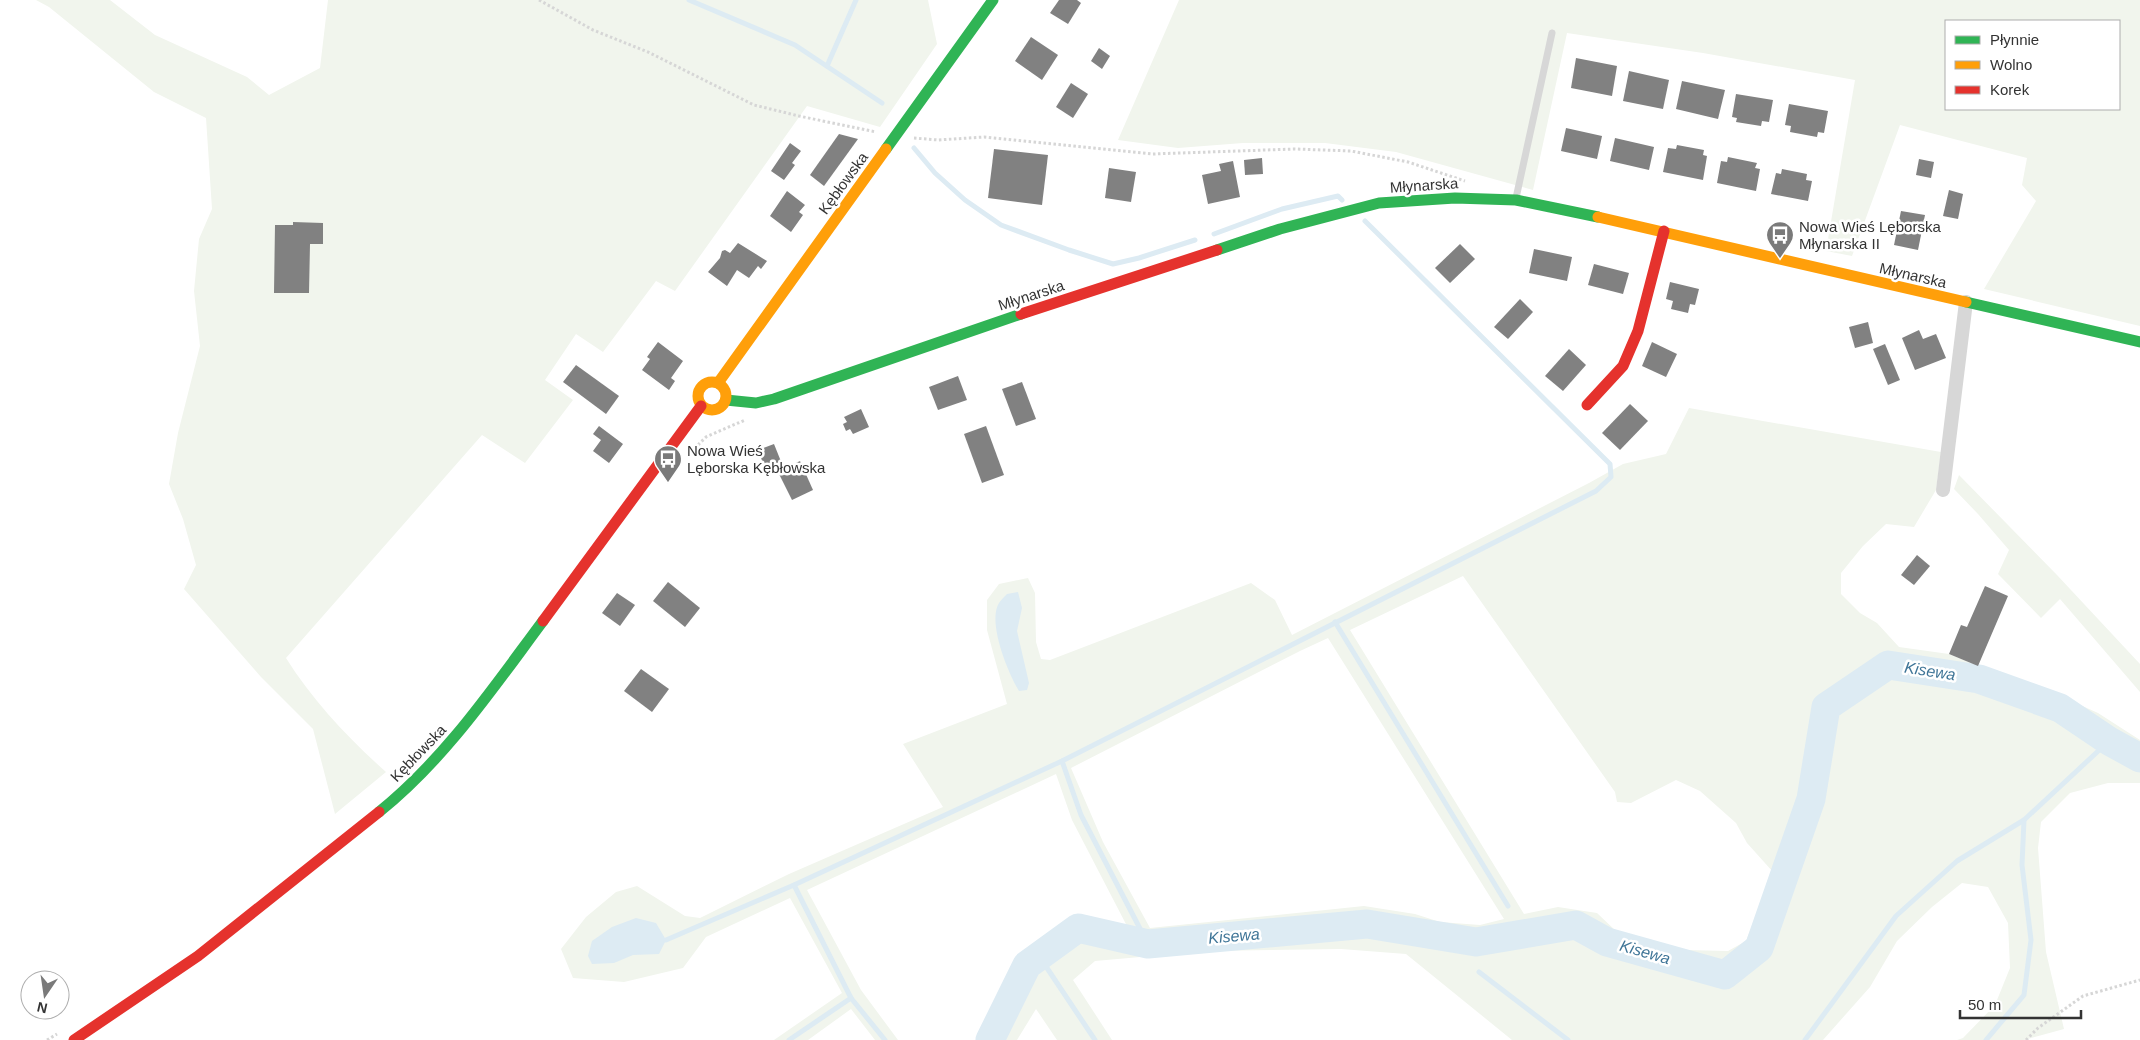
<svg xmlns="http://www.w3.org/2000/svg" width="2140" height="1040" font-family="Arial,sans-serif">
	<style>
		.green { fill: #f1f5ed; fill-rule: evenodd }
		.water { fill: #ddebf3 }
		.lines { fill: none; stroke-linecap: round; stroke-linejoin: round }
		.stream { stroke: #ddebf3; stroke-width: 5 }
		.river { stroke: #ddebf3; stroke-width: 29 }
		.building { fill: #818181 }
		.path { stroke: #d6d6d6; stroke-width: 3; stroke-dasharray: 2.5 2.5; stroke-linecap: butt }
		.lane { stroke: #d7d7d7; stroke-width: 7 }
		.street { stroke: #d7d7d7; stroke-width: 14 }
		.fast { stroke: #30b455; stroke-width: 11 }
		.slow { stroke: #ff9f0a; stroke-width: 11 }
		.jam { stroke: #e5322d; stroke-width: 11 }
		.labels { text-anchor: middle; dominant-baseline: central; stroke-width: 5; stroke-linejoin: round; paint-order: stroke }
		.street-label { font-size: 15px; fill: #333; stroke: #fff }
		.poi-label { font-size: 15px; fill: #333; stroke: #fff; text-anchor: start }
		.water-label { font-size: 16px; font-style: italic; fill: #3f7597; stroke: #fff }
	</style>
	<rect width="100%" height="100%" fill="#fff"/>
	<g class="green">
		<path d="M36,0H110L155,35L247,77L269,95L320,68L328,0H928L937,44L880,127L807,106L675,291L656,281L603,352L576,334L545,380L573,400L525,463L482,435L286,658C313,701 348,738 386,772L335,814L313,729L261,677L184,589L196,565L183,519L169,484L178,433L200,346L194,291L199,239L212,209L206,118L154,92L49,7Z"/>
		<path d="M1179,0H2140V326L1984,289L2036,201L2022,185L2027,158L1900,125L1852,256L1826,251L1855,80L1703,53L1567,33L1533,190L1396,152L1325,143H1243L1178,148L1118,140ZM1946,21H2119V109H1946Z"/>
		<path d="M1689,408L1941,452L1936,490L1914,527L1886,524L1863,546L1841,573V594L1860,613L1877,623L1899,647L1949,654L1978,666L2001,673L2049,691L2098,713L2140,740V783H2108L2070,793L2041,822L2038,848L2046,952L2064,1029L2024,1040H1957L1963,1038L1995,1005L2010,968L2008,923L1988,887L1962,883L1932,907L1897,941L1870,987L1823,1040H1512L1406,954L1341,949L1208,951L1095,961L1073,980L1112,1040H1057L1036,1009L1017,1040H977L1002,1000L1016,964L1054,929L1083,922L1128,928L1072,820L1056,774L807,890L861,990L898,1040H875L851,1009L808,1040H774L842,993L790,898L706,937L683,968L624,982L573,978L561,949L586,917L616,892L637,886L685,916L700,918L789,874L943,807L903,744L1007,704L987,630V600L999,584L1028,578L1035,593L1036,642L1041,659L1050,660L1251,583L1275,600L1292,635L1589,483L1623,464L1666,454ZM1463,576L1615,792L1617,802L1631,803L1676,780L1700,791L1736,823L1747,843L1773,872L1746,941L1728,951L1685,950L1617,932L1597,913L1558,907L1524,914L1350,630ZM1328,638L1504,919L1480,925L1440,922L1415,914L1364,906L1150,928L1103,842L1071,768L1300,651Z"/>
		<polygon points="1959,475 2057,575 2140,664 2140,692 2060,599 2041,618 1998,574 2009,550 1978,514 1954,489"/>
	</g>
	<g class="water">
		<path d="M1018,592L1022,608L1017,631L1029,683L1027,690L1019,691C1008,673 987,622 999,603C1001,600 1004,597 1007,594Z"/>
		<polygon points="636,918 656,923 666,940 659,954 633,955 614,963 592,964 588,956 592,941 612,927"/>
	</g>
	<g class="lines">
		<g class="stream">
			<polyline points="689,0 795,45 882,103"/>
			<polyline points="827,66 856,0"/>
			<polyline points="914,148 935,173 965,200 1001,225 1069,250 1113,264 1139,258 1195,240"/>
			<polyline points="1214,234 1282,209 1338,196 1342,200"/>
			<polyline points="1335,622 1508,906"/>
			<polyline points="1062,761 1081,815 1148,944"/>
			<polyline points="794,885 851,998 885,1040"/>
			<polyline points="666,940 794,885 1062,761 1596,491 1611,477 1610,464 1365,221"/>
			<polyline points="1039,956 1095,1040"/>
			<polyline points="1479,972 1568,1040"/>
			<polyline points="789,1040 851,998"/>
			<polyline points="1805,1040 1896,916 1957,861 2024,820 2109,741"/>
			<polyline points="1986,1040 2024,995 2031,940 2022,865 2024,820"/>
		</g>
		<polyline class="river" points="990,1040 1027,965 1078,928 1148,944 1367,924 1476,942 1576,925 1607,942 1725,975 1759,948 1811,799 1826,707 1888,665 1979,679 2060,708 2109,741 2140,758"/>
	</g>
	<g class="building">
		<polygon points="1059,0 1077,0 1081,3 1068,24 1050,13"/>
		<polygon points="1031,37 1058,55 1042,80 1015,61"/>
		<polygon points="1099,48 1110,56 1102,69 1091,61"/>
		<polygon points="1576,58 1617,66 1612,96 1571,88"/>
		<polygon points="1629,71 1669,80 1663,109 1623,101"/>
		<polygon points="1682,81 1725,90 1718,119 1676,109"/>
		<polygon points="1071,83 1088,94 1073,118 1056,107"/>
		<polygon points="1736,94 1773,100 1769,122 1762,121 1761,126 1736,122 1737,118 1732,117"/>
		<polygon points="1789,104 1828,111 1824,133 1818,132 1817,137 1790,132 1791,126 1785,125"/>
		<polygon points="1566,128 1602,136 1597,159 1561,151"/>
		<polygon points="839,134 858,139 824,186 810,175"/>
		<polygon points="1615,138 1654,147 1649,170 1610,161"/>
		<polygon points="790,143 801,151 792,163 795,165 784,180 771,171"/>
		<polygon points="1677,145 1704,150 1703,155 1707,156 1703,180 1663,172 1668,148 1676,149"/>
		<polygon points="994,149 1048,155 1042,205 988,198"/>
		<polygon points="1728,157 1757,163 1755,168 1760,169 1756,191 1717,183 1721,161 1727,162"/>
		<polygon points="1262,158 1263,174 1245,175 1244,160"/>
		<polygon points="1919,159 1934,162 1931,178 1916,175"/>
		<polygon points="1233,161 1240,197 1208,204 1202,175 1221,171 1219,164"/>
		<polygon points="1109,168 1136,172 1131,202 1105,198"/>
		<polygon points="1782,169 1807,174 1806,180 1812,181 1808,201 1771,194 1776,173 1781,174"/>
		<polygon points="1949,190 1963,194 1958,219 1943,216"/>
		<polygon points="787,191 805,205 799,212 803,215 791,232 770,216"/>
		<polygon points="1901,211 1925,215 1918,250 1894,245"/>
		<polygon points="293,222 323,223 323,244 310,244 309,293 274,293 275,225 293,225"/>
		<polygon points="738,243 767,261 761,269 758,266 749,278 737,270 727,286 708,272 720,258 722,251 725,250 730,253"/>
		<polygon points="1460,244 1475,259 1450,283 1435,268"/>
		<polygon points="1534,249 1572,257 1567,281 1529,273"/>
		<polygon points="1594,264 1629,273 1623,294 1588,285"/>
		<polygon points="1670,282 1699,289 1695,305 1690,304 1688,313 1671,309 1673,301 1666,299"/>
		<polygon points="1520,299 1533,312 1508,339 1494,327"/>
		<polygon points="1868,322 1873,343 1855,348 1849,327"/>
		<polygon points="1919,330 1923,339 1936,334 1946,358 1915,370 1902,338"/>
		<polygon points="658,342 683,361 671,378 675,381 669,390 642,370 650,359 647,357"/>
		<polygon points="1652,342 1677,354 1666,377 1642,366"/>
		<polygon points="1885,344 1900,380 1888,385 1873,349"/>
		<polygon points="1569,349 1586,365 1563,391 1545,376"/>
		<polygon points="576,365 619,396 606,414 563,382"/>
		<polygon points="958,376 967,400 938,410 929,387"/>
		<polygon points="1022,382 1036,419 1016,426 1002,389"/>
		<polygon points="1630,404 1648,421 1620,450 1602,433"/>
		<polygon points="861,409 869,427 853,434 850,429 846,431 843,424 847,422 844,417"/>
		<polygon points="599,426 623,444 609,463 593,451 601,440 593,434"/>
		<polygon points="986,426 1004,475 982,483 964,434"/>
		<polygon points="774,444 782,464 766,471 758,450"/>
		<polygon points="800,461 813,490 792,500 778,472"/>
		<polygon points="1917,555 1930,566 1914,585 1901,575"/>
		<polygon points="668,582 700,608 685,627 653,601"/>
		<polygon points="1985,586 2008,596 1978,666 1949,654 1961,625 1967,627"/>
		<polygon points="617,593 635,605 620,626 602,613"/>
		<polygon points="641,669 669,689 652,712 624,691"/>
	</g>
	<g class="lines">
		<g class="path">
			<polyline points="539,0 593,30 648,52 754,105 799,116 876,132"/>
			<polyline points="914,138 938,140 984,137 1152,154 1295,149 1351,151 1408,162 1465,181"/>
			<polyline points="691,452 706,437 745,420"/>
			<polyline points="47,1040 57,1034"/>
			<polyline points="2026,1040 2038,1028 2083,996 2140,980"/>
		</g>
		<polyline class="lane" points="1516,198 1552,33"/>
		<polyline class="street" points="1943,490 1966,302"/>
		<g class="fast">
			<polyline points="886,149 993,0"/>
			<polyline points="1217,250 1280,229 1379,203 1455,198 1516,200 1598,217"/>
			<polyline points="1966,302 2140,342"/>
			<polyline points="726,400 756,403 774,399 1021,314"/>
			<path d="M379,812C445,759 493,688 543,621"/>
		</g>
		<g class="slow">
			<polyline points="1598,217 1966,302"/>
			<circle cx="712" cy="396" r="14"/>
			<polyline points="718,383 886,149"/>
		</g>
		<g class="jam">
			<polyline points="1021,314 1217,250"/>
			<polyline points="1587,405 1623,366 1638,331 1664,231"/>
			<polyline points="543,621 701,406"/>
			<polyline points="74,1040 198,956 379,812"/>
		</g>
	</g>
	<defs>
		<g id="bus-pin" transform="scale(1.4375)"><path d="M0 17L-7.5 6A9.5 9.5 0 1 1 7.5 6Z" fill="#7a7a7a" stroke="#fff"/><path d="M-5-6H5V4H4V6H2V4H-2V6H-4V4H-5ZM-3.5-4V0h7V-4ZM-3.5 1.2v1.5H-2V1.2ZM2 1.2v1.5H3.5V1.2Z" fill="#fff"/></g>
	</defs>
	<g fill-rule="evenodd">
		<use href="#bus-pin" x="1780" y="235"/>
		<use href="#bus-pin" x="668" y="459"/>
	</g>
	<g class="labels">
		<g class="street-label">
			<text transform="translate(843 183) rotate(-54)">Kębłowska</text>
			<text transform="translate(1424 185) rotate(-4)">Młynarska</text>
			<text transform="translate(1913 275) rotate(13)">Młynarska</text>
			<text transform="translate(1031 295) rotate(-18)">Młynarska</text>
			<text transform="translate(418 753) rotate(-46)">Kębłowska</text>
		</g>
		<g class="poi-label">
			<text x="1799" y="226">Nowa Wieś Lęborska<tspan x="1799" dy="17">Młynarska II</tspan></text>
			<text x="687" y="450">Nowa Wieś<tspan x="687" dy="17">Lęborska Kębłowska</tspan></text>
		</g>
		<g class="water-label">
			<text transform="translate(1930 671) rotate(9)">Kisewa</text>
			<text transform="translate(1234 936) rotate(-5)">Kisewa</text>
			<text transform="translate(1645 952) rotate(16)">Kisewa</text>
		</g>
	</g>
	<rect x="1945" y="20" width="175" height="90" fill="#ffffff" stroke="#adadad"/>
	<rect x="1955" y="36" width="25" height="8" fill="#30b455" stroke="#adadad"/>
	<text x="1990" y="45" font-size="15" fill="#333333">Płynnie</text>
	<rect x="1955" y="61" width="25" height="8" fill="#ff9f0a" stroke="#adadad"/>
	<text x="1990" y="70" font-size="15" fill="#333333">Wolno</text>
	<rect x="1955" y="86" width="25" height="8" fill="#e5322d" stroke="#adadad"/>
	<text x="1990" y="95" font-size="15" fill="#333333">Korek</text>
	<g transform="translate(45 995) rotate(193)"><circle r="24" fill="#ffffff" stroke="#adadad"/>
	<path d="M0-4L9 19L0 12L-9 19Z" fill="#7a7a7a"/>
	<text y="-8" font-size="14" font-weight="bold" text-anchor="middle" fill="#333333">N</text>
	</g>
	<path d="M1960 1010v8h121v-8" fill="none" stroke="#333333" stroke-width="2.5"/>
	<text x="1968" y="1010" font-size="15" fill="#333333" stroke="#ffffff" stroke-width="4" paint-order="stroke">50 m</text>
</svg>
